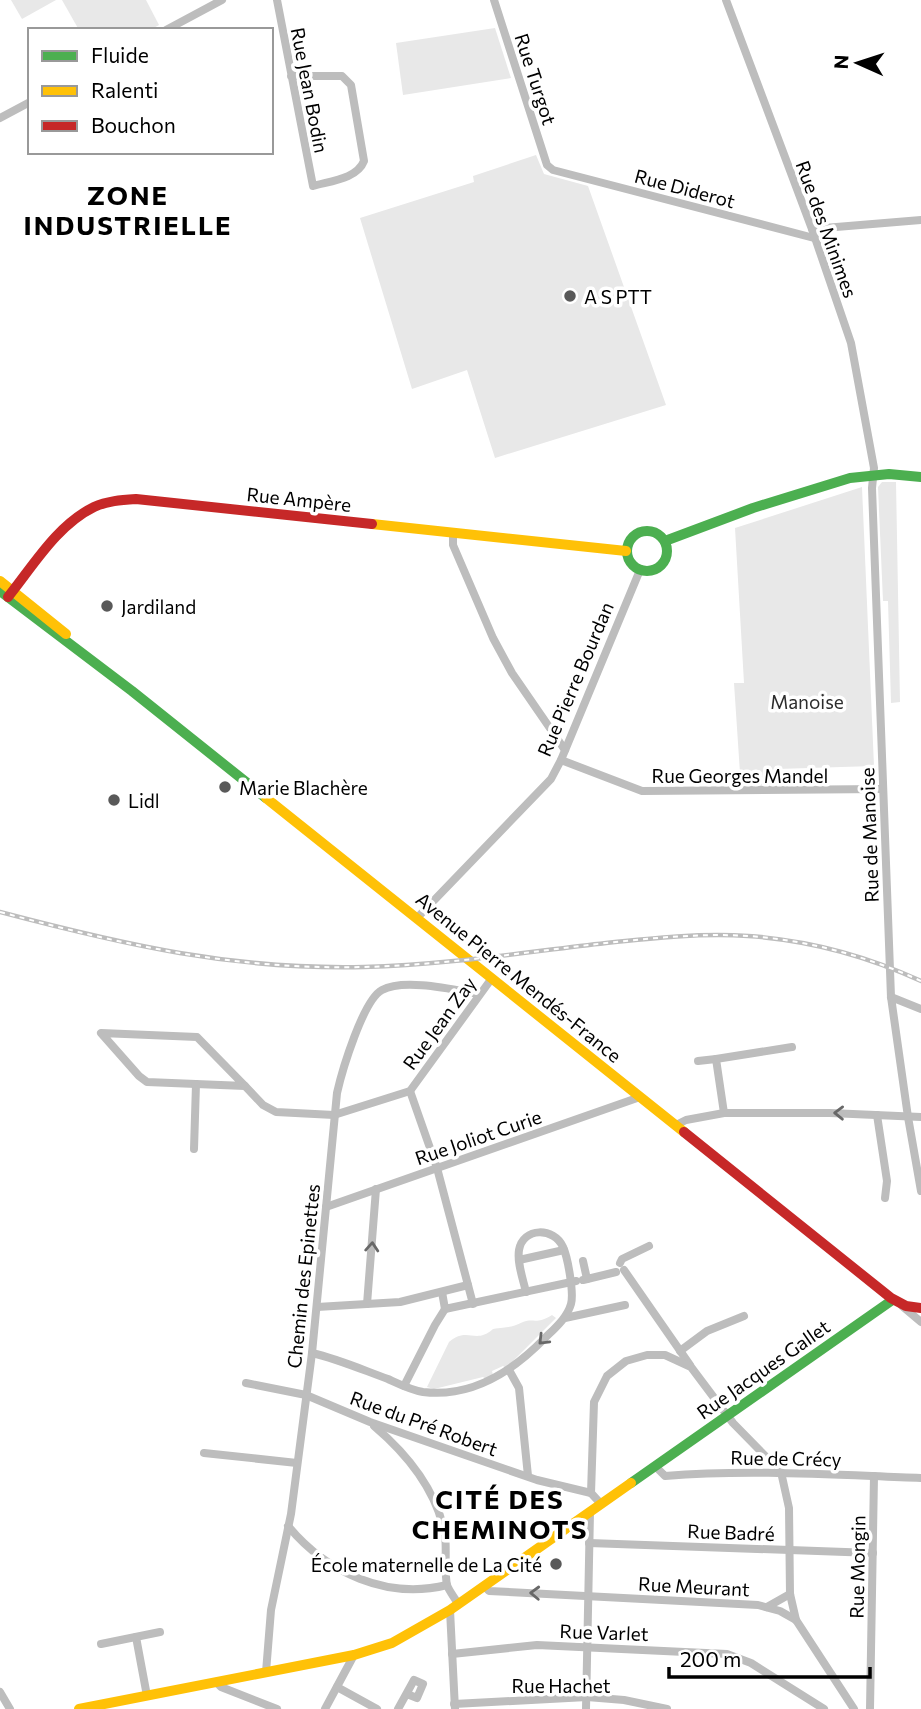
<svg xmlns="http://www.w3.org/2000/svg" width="921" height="1709" font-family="Commissioner,sans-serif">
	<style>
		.green { fill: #e8e8e8 }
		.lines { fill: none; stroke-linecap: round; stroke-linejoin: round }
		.street { stroke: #bdbdbd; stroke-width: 8 }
		.fast { stroke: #4caf50; stroke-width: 10 }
		.slow { stroke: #ffc107; stroke-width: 10 }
		.jam { stroke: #c62828; stroke-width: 10 }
		.rail-casing { stroke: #bdbdbd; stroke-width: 4.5 }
		.rail { stroke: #fff; stroke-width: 2; stroke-dasharray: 5; stroke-linecap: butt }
		.oneway { stroke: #686868 }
		.poi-dot { fill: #595959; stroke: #fff; stroke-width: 2.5 }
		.labels { text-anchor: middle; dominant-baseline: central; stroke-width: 7; stroke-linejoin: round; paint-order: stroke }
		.street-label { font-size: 19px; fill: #000; stroke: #fff }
		.poi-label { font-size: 19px; fill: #000; stroke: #fff; text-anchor: start }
		.park-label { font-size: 19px; fill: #2d2d2d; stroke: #fff }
		.district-label { font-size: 26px; font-weight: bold; letter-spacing: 2px; fill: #000; stroke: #fff }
	</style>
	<rect width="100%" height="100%" fill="#fff"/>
	<g class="green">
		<polygon points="11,0 56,0 22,19"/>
		<polygon points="62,0 146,0 159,25 150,30 79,30"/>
		<polygon points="495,28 511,78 403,95 396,43"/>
		<polygon points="536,155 544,174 588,186 666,405 495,458 467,370 412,389 360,218 474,182 473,176"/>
		<polygon points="882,482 896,482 900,702 891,703 888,601 883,601 878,487"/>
		<polygon points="862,487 874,766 777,769 777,787 741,788 734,683 744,683 735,528"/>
		<path d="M552,1315L556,1318L506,1368L503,1366L492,1371L493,1375L486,1379L483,1377L434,1389L427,1387L449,1342C468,1326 475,1345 493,1329C507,1327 511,1328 523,1322C534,1318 536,1325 552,1315Z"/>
	</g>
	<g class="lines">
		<g class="street">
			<path d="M277,0L313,186C330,181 357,179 364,161L351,85L342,76H291"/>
			<polyline points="494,0 547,165 553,170 814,238"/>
			<polyline points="726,0 812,229 851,343 874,468 872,488 891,997 908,1117 921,1191"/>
			<polyline points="166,30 222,0"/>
			<polyline points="0,118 30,102"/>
			<polyline points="812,229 921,220"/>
			<polyline points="453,532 453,545 493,638 512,673 565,750"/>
			<polyline points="561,760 642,791 883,789"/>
			<polyline points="417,918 551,779 561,760 640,570"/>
			<polyline points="891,997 921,1009"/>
			<polygon points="101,1033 197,1037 245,1086 147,1082 139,1076"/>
			<polyline points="698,1061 716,1059"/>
			<polyline points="245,1086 263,1105 276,1112 334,1115 410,1091 492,978"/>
			<polyline points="410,1091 437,1168 468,1285"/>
			<polyline points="724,1113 716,1059 792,1047"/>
			<polyline points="877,1115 887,1181 885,1198"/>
			<polyline points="676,1125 686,1120 724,1113 830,1113 921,1117"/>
			<polyline points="194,1149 196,1084"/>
			<polyline points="326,1207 640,1097"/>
			<polyline points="519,1260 564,1250"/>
			<polyline points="583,1261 587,1279"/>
			<polyline points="620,1263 622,1259 649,1246"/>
			<polyline points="624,1270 690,1365"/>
			<polyline points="583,1280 616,1272"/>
			<polyline points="442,1292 445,1309 576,1281"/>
			<polyline points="367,1304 376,1189"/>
			<polyline points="902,1306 921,1322"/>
			<polyline points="317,1307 400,1302 468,1285 473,1304"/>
			<polyline points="565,1318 625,1305"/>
			<polyline points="680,1351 707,1331 744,1316"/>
			<path d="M312,1353C338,1359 363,1370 388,1379C399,1384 411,1390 423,1392C472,1398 513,1371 545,1338C555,1328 567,1318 571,1304C574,1293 568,1258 563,1247C554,1227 523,1227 519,1250C517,1263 523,1279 526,1292"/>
			<polyline points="509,1370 519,1388 528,1476"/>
			<polyline points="246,1383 306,1395 370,1422 537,1480 591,1493"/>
			<polyline points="404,1386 435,1325 445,1309"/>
			<path d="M374,1426C407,1454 437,1491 445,1535C447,1550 444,1571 447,1585C449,1591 455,1598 458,1604"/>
			<polyline points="204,1453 297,1463"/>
			<path d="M655,1466L665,1476C751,1469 835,1475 921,1478"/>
			<polyline points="601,1504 591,1493 594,1402 607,1376 626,1361 647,1355 665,1355 691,1367 733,1423 781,1472 789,1508 790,1594 796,1620"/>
			<path d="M288,1526C327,1573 387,1600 447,1585"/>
			<polyline points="589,1543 873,1553"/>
			<polyline points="484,1586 489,1591 758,1605 780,1611 796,1620 854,1709"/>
			<polyline points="767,1607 790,1594"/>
			<polyline points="450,1610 455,1709"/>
			<polyline points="136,1637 147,1696"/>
			<polyline points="101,1644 160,1632"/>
			<polyline points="452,1654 537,1645 727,1654 751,1663 824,1709"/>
			<path d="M266,1672L271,1610L291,1514L312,1353L337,1093C342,1071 363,1000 382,990C404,978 455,990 479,994"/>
			<polyline points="216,1682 221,1687 277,1709"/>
			<polyline points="337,1687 377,1709"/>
			<polyline points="0,1692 10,1709"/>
			<polyline points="454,1704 587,1697 624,1700 667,1709"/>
			<polyline points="325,1709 354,1655"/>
			<polyline points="398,1709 414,1680 423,1684 417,1698 407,1694"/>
			<polyline points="586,1709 590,1512"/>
			<polyline points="870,1709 874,1476"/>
		</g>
		<g class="fast">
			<circle cx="647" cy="551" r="20"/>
			<polyline points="665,541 753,508 850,478 889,474 921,477"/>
			<polyline points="0,591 132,691 266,798"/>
			<polyline points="631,1483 891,1301"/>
		</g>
		<g class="slow">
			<polyline points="372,524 626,551"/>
			<polyline points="0,581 66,634"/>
			<polyline points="266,798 684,1132"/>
			<polyline points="79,1709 354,1655 392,1643 450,1610 631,1483"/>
		</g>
		<g class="jam">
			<path d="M8,597C33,566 57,525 94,507C107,501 121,500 136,499L372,524"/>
			<polyline points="684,1132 891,1298 906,1306 921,1308"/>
		</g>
		<g class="rail-casing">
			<path id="rail" d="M0,912C125,945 233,970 364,967C445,965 526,952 606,943C653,938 701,933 748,936C807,940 867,956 921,981"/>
		</g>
		<use href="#rail" class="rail"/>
	</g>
	<defs><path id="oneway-chevron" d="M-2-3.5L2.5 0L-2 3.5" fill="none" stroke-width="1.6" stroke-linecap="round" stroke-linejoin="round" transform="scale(1.75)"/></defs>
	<g class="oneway">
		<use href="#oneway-chevron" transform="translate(839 1113) rotate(-179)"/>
		<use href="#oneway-chevron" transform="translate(372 1247) rotate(-86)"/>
		<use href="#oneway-chevron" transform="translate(543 1340) rotate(135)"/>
		<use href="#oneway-chevron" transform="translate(535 1593) rotate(-178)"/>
	</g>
	<g class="poi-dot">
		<circle cx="570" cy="296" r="7"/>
		<circle cx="107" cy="606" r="7"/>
		<circle cx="225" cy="787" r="7"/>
		<circle cx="114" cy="800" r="7"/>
		<circle cx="556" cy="1564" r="7"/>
	</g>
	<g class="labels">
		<g class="street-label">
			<text transform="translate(536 79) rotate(72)">Rue Turgot</text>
			<text transform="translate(310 90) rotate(79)">Rue Jean Bodin</text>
			<text transform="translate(685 188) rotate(15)">Rue Diderot</text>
			<text transform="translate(827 229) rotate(70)">Rue des Minimes</text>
			<text transform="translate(299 499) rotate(6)">Rue Ampère</text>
			<text transform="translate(575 679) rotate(-67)">Rue Pierre Bourdan</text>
			<text x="740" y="775">Rue Georges Mandel</text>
			<text transform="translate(869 835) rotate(-92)">Rue de Manoise</text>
			<text transform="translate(519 977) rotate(39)">Avenue Pierre Mendés-France</text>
			<text transform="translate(439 1023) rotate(-54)">Rue Jean Zay</text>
			<text transform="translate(478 1137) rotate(-19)">Rue Joliot Curie</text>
			<text transform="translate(303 1276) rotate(-84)">Chemin des Epinettes</text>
			<text transform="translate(763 1369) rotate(-35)">Rue Jacques Gallet</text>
			<text transform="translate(424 1423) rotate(20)">Rue du Pré Robert</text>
			<text transform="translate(786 1458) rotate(1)">Rue de Crécy</text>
			<text transform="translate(731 1532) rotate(2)">Rue Badré</text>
			<text transform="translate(857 1567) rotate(-89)">Rue Mongin</text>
			<text transform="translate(694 1586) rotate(3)">Rue Meurant</text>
			<text transform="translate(604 1632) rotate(2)">Rue Varlet</text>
			<text x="561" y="1685">Rue Hachet</text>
		</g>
		<g class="poi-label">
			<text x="584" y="296">A S PTT</text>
			<text x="121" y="606">Jardiland</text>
			<text x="239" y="787">Marie Blachère</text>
			<text x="128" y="800">Lidl</text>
			<text x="542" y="1564" text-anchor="end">École maternelle de La Cité</text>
		</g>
		<g class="park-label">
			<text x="807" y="701">Manoise</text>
		</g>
		<g class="district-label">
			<text x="128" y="194">ZONE<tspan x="128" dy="30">INDUSTRIELLE</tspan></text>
			<text x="500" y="1498">CITÉ DES<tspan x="500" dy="30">CHEMINOTS</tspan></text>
		</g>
	</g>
	<rect x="28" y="28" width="245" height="126" fill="#ffffff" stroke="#999999" stroke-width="2"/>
	<rect x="42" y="51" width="35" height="10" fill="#4caf50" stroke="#999999" stroke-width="2"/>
	<text x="91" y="63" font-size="21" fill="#000000">Fluide</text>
	<rect x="42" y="86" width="35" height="10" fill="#ffc107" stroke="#999999" stroke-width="2"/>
	<text x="91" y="98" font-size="21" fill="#000000">Ralenti</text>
	<rect x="42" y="121" width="35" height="10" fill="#c62828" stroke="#999999" stroke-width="2"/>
	<text x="91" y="133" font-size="21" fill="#000000">Bouchon</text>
	<g transform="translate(858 63) rotate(273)" stroke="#ffffff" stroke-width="5" paint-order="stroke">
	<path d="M0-5L12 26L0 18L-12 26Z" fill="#000000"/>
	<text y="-10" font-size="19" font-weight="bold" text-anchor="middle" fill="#000000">N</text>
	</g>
	<path d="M669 1667v10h201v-10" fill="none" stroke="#000000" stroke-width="3.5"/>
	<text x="680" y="1667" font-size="21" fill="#000000" stroke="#ffffff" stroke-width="5" paint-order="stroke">200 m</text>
</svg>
